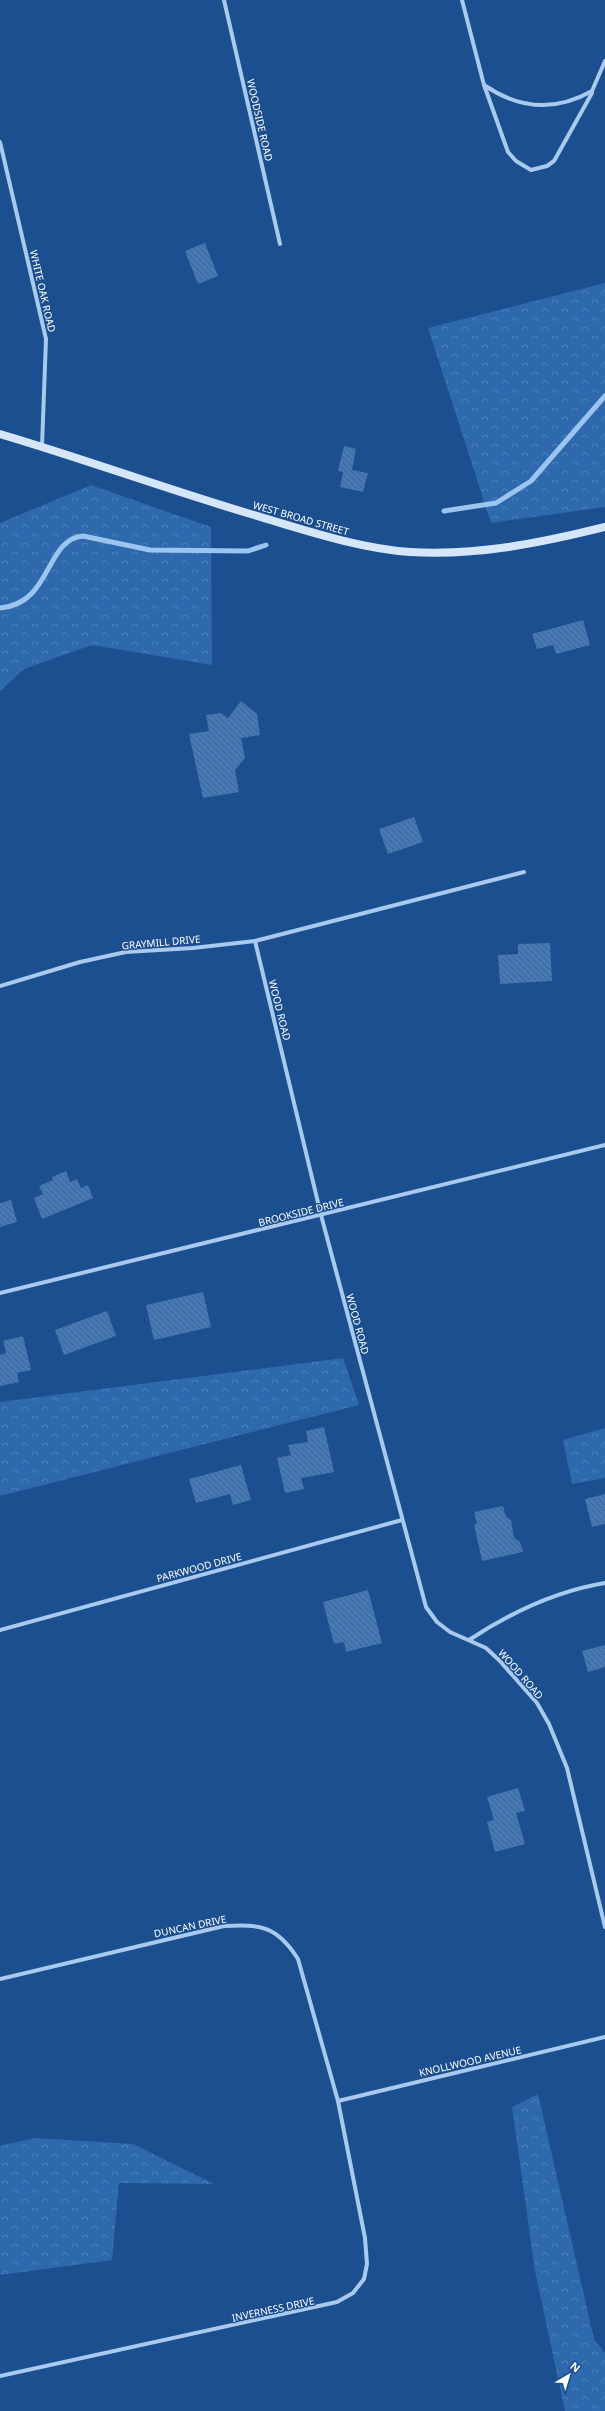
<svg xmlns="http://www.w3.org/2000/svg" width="605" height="2411" font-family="'Noto Sans',sans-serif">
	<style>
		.forest { fill: url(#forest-crowns) }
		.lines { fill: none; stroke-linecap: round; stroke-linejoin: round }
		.stream { stroke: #9cc4f0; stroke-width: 5 }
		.building { fill: url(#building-back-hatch) }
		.street { stroke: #a9c9ee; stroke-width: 4 }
		.secondary { stroke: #d6e6fa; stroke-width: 8 }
		.labels { text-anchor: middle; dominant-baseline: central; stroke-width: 3; stroke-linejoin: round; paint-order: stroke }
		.street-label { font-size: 10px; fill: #fff; stroke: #1b4f8f }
	</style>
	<defs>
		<pattern id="forest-crowns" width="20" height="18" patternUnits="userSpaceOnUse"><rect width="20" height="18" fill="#2e69ad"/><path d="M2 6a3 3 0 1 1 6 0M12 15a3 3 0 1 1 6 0" fill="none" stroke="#4d80b9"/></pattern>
		<pattern id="building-back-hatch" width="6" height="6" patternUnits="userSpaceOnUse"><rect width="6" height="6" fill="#4478b7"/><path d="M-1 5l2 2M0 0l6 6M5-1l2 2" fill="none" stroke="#486282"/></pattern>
	</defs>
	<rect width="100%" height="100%" fill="#1b4f8f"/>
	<g class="forest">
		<polygon points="605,283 605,507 491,523 428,328"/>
		<polygon points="91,485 211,527 212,665 92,645 24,669 0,691 0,523"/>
		<polygon points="343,1358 359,1405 0,1496 0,1402"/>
		<polygon points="605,1428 605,1478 572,1484 563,1440"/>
		<polygon points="538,2094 594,2339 605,2353 605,2411 565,2411 535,2271 512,2107"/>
		<polygon points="35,2138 133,2144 214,2184 119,2183 112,2260 0,2275 0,2146"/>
	</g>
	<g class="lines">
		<g class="stream">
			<polyline points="444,511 496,503 531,481 605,396"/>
			<path d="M0,608C52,604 45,539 83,536L150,550L248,551L266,545"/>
		</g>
	</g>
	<g class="building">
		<polygon points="205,243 218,276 198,284 185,251"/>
		<polygon points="344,446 356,449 352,470 368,473 363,492 340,487 343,472 338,471"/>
		<polygon points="583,620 590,645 556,654 553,645 537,649 532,634"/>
		<polygon points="241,701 257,714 260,735 241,738 245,758 235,770 239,792 203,798 189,734 209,731 206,715 221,713 228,718"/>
		<polygon points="414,817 423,842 388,854 379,829"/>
		<polygon points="550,943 552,981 500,984 498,955 518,954 518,944"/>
		<polygon points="66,1171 70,1182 77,1179 81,1188 88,1185 93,1198 42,1219 34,1198 43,1194 39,1186 53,1180 52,1177"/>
		<polygon points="11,1200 17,1222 0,1227 0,1203"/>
		<polygon points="203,1292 211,1327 154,1340 146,1305"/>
		<polygon points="107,1311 116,1336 64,1355 55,1330"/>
		<polygon points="23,1336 31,1370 17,1373 19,1382 0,1386 0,1355 6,1353 3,1341"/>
		<polygon points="324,1427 334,1472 301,1478 304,1489 285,1493 277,1458 291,1455 288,1445 308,1442 306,1431"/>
		<polygon points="241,1465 251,1500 233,1505 230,1494 196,1503 189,1479"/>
		<polygon points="605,1494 605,1524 592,1527 585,1499"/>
		<polygon points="503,1506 506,1517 511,1520 514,1538 520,1542 523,1552 482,1561 474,1524 477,1524 474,1512"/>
		<polygon points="368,1590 382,1643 346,1652 344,1642 334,1644 323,1602"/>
		<polygon points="605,1645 605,1667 588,1672 582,1651"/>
		<polygon points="518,1788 525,1811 516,1813 525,1844 495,1852 487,1822 494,1820 487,1797"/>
	</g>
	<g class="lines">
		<g class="street">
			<polyline points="224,0 280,244"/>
			<path d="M462,0L484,85C519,109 555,112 592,91L605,61"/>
			<polyline points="484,85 508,152 516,161 531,170 547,166 554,161 592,93"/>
			<polyline points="0,142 46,339 42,446"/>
			<polyline points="255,941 321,1215 426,1607 437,1622 450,1632 486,1648 500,1661 537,1703 549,1724 567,1768 605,1927"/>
			<polyline points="0,986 80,962 126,952 193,948 255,941 524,872"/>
			<polyline points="0,1293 605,1145"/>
			<polyline points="0,1630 402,1520"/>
			<path d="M469,1640C510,1613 556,1591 605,1583"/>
			<path d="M0,1979L224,1926C261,1924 277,1926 298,1959L338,2101L365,2238L367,2264L364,2279L353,2293L337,2302L0,2376"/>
			<polyline points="338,2101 605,2037"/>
		</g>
		<path class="secondary" d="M0,434C85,459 169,490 254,515C305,530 357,548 410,552C477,556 541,543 605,527"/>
	</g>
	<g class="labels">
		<g class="street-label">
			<text transform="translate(260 120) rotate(77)">WOODSIDE ROAD</text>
			<text transform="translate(43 291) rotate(77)">WHITE OAK ROAD</text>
			<text transform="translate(301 518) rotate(16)">WEST BROAD STREET</text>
			<text transform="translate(161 942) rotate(-5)">GRAYMILL DRIVE</text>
			<text transform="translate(280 1010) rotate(76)">WOOD ROAD</text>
			<text transform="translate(301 1212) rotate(-14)">BROOKSIDE DRIVE</text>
			<text transform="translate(358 1324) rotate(75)">WOOD ROAD</text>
			<text transform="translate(199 1567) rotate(-15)">PARKWOOD DRIVE</text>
			<text transform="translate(521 1674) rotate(49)">WOOD ROAD</text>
			<text transform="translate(190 1926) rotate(-12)">DUNCAN DRIVE</text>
			<text transform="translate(470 2061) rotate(-13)">KNOLLWOOD AVENUE</text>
			<text transform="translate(273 2309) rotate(-12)">INVERNESS DRIVE</text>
		</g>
	</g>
	<g transform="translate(569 2375) rotate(38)" stroke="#1b4f8f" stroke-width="3" paint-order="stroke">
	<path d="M0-3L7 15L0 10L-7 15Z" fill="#ffffff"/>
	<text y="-6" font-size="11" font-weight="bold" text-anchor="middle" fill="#ffffff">N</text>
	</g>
</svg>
